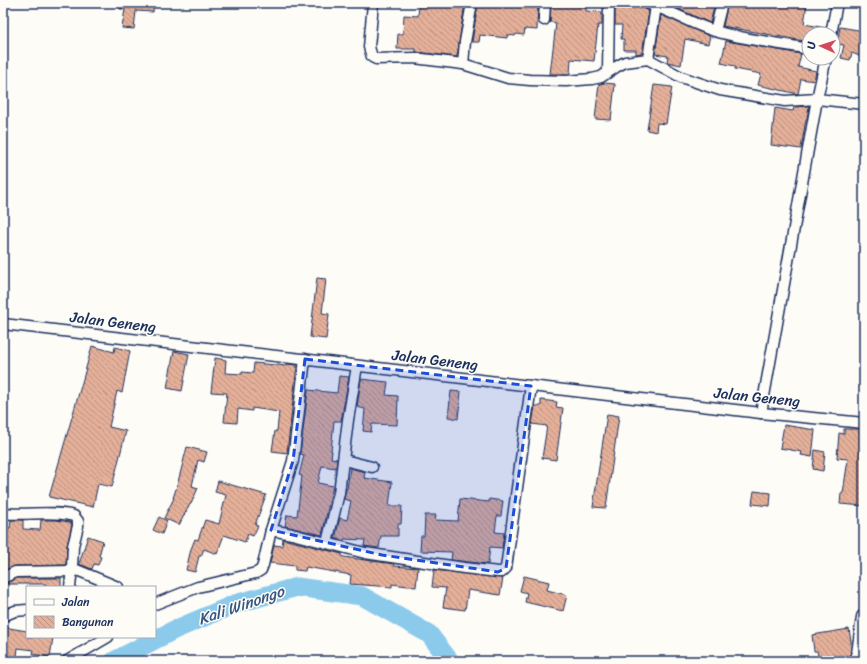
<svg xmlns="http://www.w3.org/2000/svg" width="867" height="664" font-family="Sriracha,sans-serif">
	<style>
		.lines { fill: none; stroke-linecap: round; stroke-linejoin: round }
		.river { stroke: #8ccaec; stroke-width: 19 }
		.building { fill: url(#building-back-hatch); stroke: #1b2f5e }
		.street-casing { stroke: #1b2f5e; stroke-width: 13 }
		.secondary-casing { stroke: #1b2f5e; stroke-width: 17 }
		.street { stroke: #fdfcf7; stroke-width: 10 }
		.secondary { stroke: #fdfcf7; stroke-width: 14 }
		.marked { fill: #1d4ed8; fill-opacity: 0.2; stroke: #1d4ed8; stroke-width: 3; stroke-dasharray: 8 5; stroke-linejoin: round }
		.labels { text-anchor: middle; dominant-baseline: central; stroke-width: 3; stroke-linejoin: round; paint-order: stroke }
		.street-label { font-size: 15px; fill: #1b2f5e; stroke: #fdfcf7 }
		.water-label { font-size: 16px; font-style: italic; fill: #375682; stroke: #fdfcf7 }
	</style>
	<defs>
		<pattern id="building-back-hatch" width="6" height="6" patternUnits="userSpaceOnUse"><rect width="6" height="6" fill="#e5b099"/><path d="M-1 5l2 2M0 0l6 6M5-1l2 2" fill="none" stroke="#b99080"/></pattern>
	</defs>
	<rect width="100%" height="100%" fill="#fdfcf7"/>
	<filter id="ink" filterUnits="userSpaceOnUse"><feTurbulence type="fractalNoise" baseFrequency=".025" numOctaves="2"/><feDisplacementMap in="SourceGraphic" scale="8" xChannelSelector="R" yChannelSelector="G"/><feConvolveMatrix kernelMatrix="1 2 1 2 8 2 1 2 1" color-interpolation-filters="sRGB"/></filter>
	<g filter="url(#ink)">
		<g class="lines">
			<polyline class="river" points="114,661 174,630 235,604 297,587 362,596 429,634 450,661"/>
		</g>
		<g class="building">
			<polygon points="120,3 154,3 153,12 136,11 134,29 122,28 125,9 120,9"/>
			<polygon points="419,3 465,3 457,57 416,52 416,49 397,49 398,34 403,34 404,15 418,16"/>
			<polygon points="478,3 538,3 537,30 525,29 524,35 516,34 515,36 507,35 507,38 480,35 479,42 472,42"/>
			<polygon points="551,3 586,3 586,11 602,12 602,25 598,25 594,61 571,59 570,74 550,74 556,23 550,22"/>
			<polygon points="615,3 632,3 632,6 641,6 649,11 642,53 636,54 636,50 624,50 624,39 621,39 622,25 615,25"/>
			<polygon points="665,3 715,3 710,23"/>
			<polygon points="728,3 807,3 804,24 826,28 825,34 809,34 809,42 723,26"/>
			<polygon points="661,15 710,36 708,44 685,39 681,65 667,62 668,56 655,54"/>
			<polygon points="840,27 864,31 864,58 852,53 850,60 841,58 844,45 837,44"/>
			<polygon points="726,41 801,54 798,67 816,71 814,81 801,79 798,94 758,85 761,74 735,69 735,66 721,63"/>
			<polygon points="604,83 615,84 611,120 595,119 599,84"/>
			<polygon points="654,85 672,87 666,124 657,123 656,132 647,130"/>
			<polygon points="809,106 807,119 806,119 801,149 771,145 775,108 793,111 794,107"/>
			<polygon points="317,278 326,279 322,313 329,314 326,339 310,337"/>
			<polygon points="92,346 114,352 115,347 130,351 122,393 117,391 109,427 126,431 112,487 98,484 93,507 49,497 83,379"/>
			<polygon points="174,351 189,354 182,391 167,388"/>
			<polygon points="215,358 226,360 225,373 242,374 242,372 253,373 254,363 287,366 287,364 297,365 287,453 272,451 275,431 277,431 279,412 252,408 252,411 238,409 237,423 224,422 227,393 211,392"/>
			<polygon points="339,376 349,377 341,421 334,421 331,451 332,451 331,458 337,459 336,468 322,466 318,483 333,486 322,535 285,526 287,515 297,516 302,476 299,475 304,455 300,454 308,390 337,393"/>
			<polygon points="361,379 388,382 386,395 398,396 397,425 372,424 371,432 363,431 365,409 357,407"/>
			<polygon points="451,391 461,392 458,419 448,417"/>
			<polygon points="541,400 557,402 556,407 563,408 556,460 542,458 547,426 532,424 535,406 541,406"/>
			<polygon points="607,414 619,416 606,508 593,507"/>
			<polygon points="784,425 815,430 812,457 801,455 802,452 780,448"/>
			<polygon points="844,429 864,429 864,506 840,504 841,493 843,493 848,459 837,458 839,433 844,434"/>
			<polygon points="187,447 207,452 204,462 198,460 192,486 198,488 191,504 190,504 179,525 164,518 174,498 173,498 177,486"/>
			<polygon points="815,450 825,452 823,471 813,469"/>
			<polygon points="350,468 365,472 364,478 392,482 389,506 402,506 401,524 398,524 398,536 381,536 379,548 364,546 365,540 344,539 344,541 335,538 340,518 347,520 351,501 344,499 346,489 347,489"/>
			<polygon points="218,481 266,495 255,525 258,526 253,536 248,534 245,542 224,535 217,554 204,549 201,556 199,556 195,572 186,570 191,549 195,539 198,540 205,520 219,524 226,495 215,492"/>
			<polygon points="754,491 771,493 770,506 752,504"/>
			<polygon points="460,499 489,502 489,499 503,501 501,516 497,516 495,532 504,533 502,548 490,547 488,564 451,560 452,552 420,551 421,536 424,536 425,515 436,515 435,520 458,521"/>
			<polygon points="159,517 167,521 162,534 153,530"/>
			<polygon points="11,520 23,520 23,529 40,530 41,520 56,520 70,522 72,525 67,546 66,565 15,566 3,571 3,528 10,528"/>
			<polygon points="88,536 103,541 99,556 101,557 98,565 94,564 92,569 79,564"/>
			<polygon points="283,539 342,554 342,556 344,557 394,564 394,566 418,568 416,587 392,584 392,587 350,584 351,575 306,567 305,571 295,570 295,566 270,563 274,545 282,546"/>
			<polygon points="434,570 503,578 500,595 468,590 465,610 443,607 446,588 432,587"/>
			<polygon points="524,576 549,582 547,590 567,595 563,611 525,602 527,593 520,591"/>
			<polygon points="17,578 61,578 61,587 46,587 46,584 4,584"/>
			<polygon points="3,627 27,631 27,637 53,637 50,657 33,654 34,650 18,648 17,656 16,656 15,661 3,661"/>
			<polygon points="849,629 851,641 850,661 828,661 828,659 819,660 817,651 814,651 812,635"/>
		</g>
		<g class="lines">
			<g class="street-casing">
				<g id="street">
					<polyline points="373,3 369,47 372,57 376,59 414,58 463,64 508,78 530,80 566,81 592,79 601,77 616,67 625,62 648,59 681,77 720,90 785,101 817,99 761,413"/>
					<path d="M646,3C670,10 691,24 715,31C746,40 778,43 809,49"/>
					<polyline points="544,20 545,3"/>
					<polyline points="715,31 722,3"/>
					<polyline points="831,34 837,3"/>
					<polyline points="826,58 817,99 864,104"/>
					<polyline points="648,59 656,6"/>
					<polyline points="463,64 465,42 472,3"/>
					<polyline points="608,72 609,3"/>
					<polyline points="3,324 761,413 864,423"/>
					<polyline points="305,359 293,461 271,530 292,534 365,553 464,568 498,572 502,572 506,568 531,386"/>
					<polyline points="344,460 372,467"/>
					<path d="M3,513C26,516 52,510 74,516L78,521V526L73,546L72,568L118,587"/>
					<polyline points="327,543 339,493 348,420 357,366"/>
					<polyline points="3,578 15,572 72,571"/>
					<polyline points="70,587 72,568"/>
					<polyline points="155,604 198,587 256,573 261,570 263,565 271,530"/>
					<polyline points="3,616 15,611 27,610"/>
					<polyline points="67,661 108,637"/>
				</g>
			</g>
			<g class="secondary-casing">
				<polyline id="secondary" points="858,661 864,617"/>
			</g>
			<use href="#street" class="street"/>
			<use href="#secondary" class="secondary"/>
		</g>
	</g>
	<path class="marked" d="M305,359L531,386L506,568L498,572L382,555L271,530L293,461Z"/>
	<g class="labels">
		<g class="street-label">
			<text transform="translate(113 322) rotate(7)">Jalan Geneng</text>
			<text transform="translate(435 360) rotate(7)">Jalan Geneng</text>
			<text transform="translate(757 397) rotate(6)">Jalan Geneng</text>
		</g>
		<g class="water-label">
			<text transform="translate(241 605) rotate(-19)">Kali Winongo</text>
		</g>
	</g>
	<rect width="867" height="664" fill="none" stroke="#fdfcf7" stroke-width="16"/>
	<rect x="8" y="8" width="851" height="648" fill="none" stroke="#1b2f5e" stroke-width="1.5" filter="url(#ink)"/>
	<rect x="26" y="586" width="130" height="52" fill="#fdfcf7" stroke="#a3aaba"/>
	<rect x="34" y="599" width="20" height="6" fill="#fdfcf7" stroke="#a3aaba"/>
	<text x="62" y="606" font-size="12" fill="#1b2f5e">Jalan</text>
	<rect x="34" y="616" width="20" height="12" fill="url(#building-back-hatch)" stroke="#a3aaba"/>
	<text x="62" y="626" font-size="12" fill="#1b2f5e">Bangunan</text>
	<g transform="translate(821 46) rotate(273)"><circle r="19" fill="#fdfcf7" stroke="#a3aaba"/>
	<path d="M0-3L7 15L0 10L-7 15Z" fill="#d1495b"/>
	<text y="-6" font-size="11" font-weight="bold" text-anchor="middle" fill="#1b2f5e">U</text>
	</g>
</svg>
